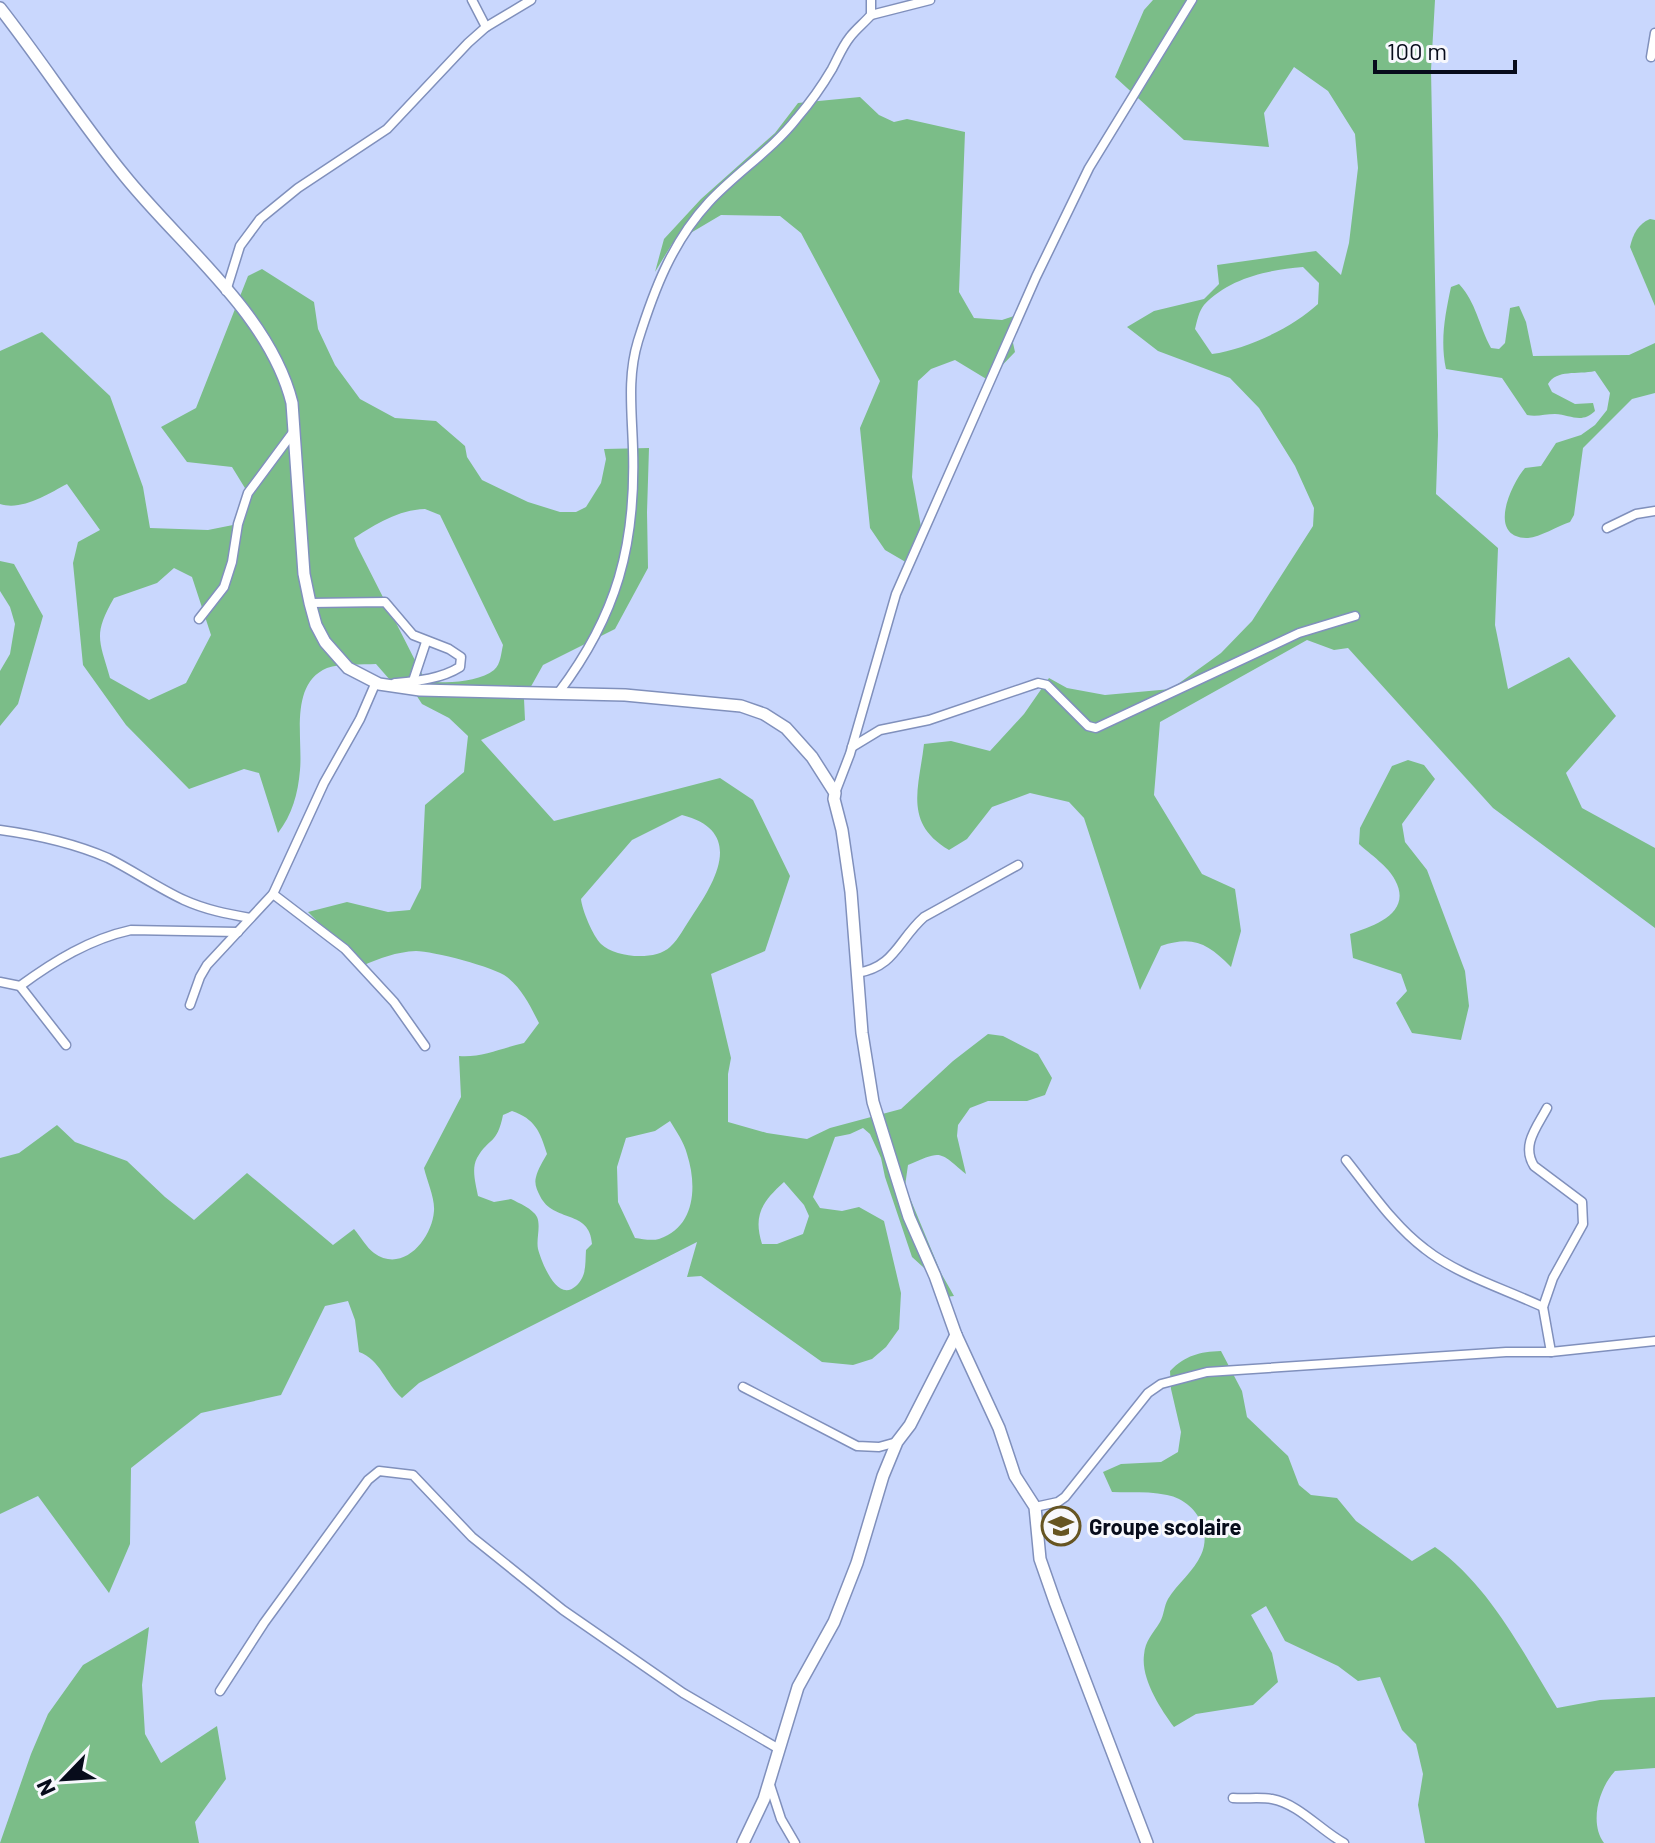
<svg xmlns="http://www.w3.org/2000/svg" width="1655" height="1843" font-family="Barlow,sans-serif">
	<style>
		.green { fill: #7bbd88; fill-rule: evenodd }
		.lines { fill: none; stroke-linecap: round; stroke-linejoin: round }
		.street-casing { stroke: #8090bc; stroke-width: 11 }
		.secondary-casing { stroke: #8090bc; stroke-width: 14 }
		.street { stroke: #fff; stroke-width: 8 }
		.secondary { stroke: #fff; stroke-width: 11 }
		.labels { text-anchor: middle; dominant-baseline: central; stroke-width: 6; stroke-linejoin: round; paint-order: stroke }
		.poi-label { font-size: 22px; font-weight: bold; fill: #070c1b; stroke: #f7f8fd; text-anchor: start }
	</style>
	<rect width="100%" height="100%" fill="#c9d7fd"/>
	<g class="green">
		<path d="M1153,0H1435L1431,70L1438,435L1436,494L1498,548L1495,625L1508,689L1569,657L1616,716L1566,773L1582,808L1655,848V928L1493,808L1348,648L1334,650L1307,640L1160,722L1154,795L1202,874L1235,889L1241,931L1231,967C1208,944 1194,935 1161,946L1140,990L1084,818L1069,802L1030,793L992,807L967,839L949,850C903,823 919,788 924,744L951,741L990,751L1024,714L1049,678L1067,688L1105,695L1171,689L1221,653L1252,621L1313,526L1314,508L1295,466L1259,408L1230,378L1158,351L1127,327L1154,311L1204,299L1219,284L1217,265L1316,251L1341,275L1349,243L1358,168L1355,134L1328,91L1294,67L1264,113L1269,147L1184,140L1115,77L1144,10ZM1303,267L1319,283L1318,304C1292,328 1247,349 1212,354L1195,329C1197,321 1199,311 1204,305C1229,278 1268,270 1303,267Z"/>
		<polygon points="860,97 879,115 894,122 907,119 965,132 959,292 974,318 1002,320 1017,315 1013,343 1015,352 988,380 955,360 931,369 918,381 912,477 923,538 909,564 885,550 870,528 860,428 880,381 801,233 780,216 721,215 672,244 655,272 664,239 701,199 775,133 798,103"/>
		<path d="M1650,219L1655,220V306L1630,247C1633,234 1638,224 1650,219Z"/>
		<path d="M262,269L314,302L318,329L335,365L360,399L395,418L436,421L465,446L467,457L482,480L528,502L560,512H576L586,507L601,483L606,459L604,449L649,448L647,512L648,568L615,629L543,665L524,699L525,720L481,740L554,821L720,778L753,800L790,876L765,951L711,974L731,1058L728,1074V1122L767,1133L807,1139L830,1128L901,1109L953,1061L988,1034L1003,1036L1038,1054L1052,1078L1045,1095L1027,1101H988L970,1108L958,1125L957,1136L966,1174C938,1151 943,1150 908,1165L905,1186L941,1273L954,1296L946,1297L933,1276L912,1257L885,1177L881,1158L870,1134L863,1128L850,1134L835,1137L813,1197L820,1208L842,1211L859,1207L884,1221L901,1293L899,1329L886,1347L872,1359L853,1365L822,1362L701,1276L687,1277L697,1242L419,1383L402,1398C386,1384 380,1359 359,1352L355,1320L348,1301L325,1306L281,1395L201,1413L131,1468L130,1544L109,1593L38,1496L0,1514V1158L19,1153L57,1125L75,1142L127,1161L165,1197L194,1220L247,1173L333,1245L354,1229C360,1236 367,1248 374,1253C403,1274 432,1239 434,1211C435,1198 427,1181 424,1168L461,1097L459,1056C481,1058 502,1048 524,1043L539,1023C530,1006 523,990 507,977C495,967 432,951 416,951C396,952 380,958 362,966L308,912L347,902L388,912L410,910L421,888L425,805L464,772L468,736L449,718L422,704L411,687L390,680L376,664C362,665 340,663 327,668C289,684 303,739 300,770C298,794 292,815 278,833L259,773L244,769L189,789L126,725L83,665L73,563L78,542L100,530L67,484C48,494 22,511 0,504V351L42,332L110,396L143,487L150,528L208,530L238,524L248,493L232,467L187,462L161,427L196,408L248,276ZM425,509L440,515L503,645C501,653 501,664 494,670C479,682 443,685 425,680L357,546L354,538C376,524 398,510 425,509ZM174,568L192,577L211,635L186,683L149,700L110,678C99,639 93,635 114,598L157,583ZM682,815C745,831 716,881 692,916C685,926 679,939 670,947C655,961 616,958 601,944C593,936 582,910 581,899L632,840ZM512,1111C535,1119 540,1131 547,1154C543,1161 538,1169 536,1177C534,1184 537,1190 540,1196C553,1223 590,1209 592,1244L586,1250C585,1264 587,1276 576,1286C557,1303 542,1263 538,1249C536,1239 541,1226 537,1217C533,1209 519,1203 511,1199L494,1202L478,1196C476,1185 471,1169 477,1158C489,1137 497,1145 503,1115ZM670,1121C676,1131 684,1142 687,1154C697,1185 696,1227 659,1239C652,1241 642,1239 635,1238L618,1202L617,1167L626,1138L655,1131ZM784,1182L804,1205L809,1216L803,1234L777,1244H762C753,1215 762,1202 784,1182Z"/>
		<path d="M1459,284C1476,302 1479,326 1491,348L1499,349L1505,343L1510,308L1519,306L1526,322L1533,356L1629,355L1655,343V393L1632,399L1583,448L1574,515L1570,522C1558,526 1540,537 1528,538C1486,538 1511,484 1525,468L1541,466L1556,443L1581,435L1595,425L1607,410L1610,393L1595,371C1577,375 1557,369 1548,384L1552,392L1575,404L1593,403L1595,411C1582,424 1571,415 1555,414C1545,414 1537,417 1527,415L1502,378L1446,369C1440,341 1445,315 1451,287Z"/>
		<polygon points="0,561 14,564 43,616 18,704 0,726 0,671 10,654 15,624 10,607 0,591"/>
		<path d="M1408,760L1424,765L1435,779L1402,824L1405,842L1427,870L1465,971L1469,1006L1461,1040L1412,1033L1396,1003L1407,991L1401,974L1353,958L1350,934C1374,926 1413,913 1395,880C1389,867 1370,854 1359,844L1360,828L1392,766Z"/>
		<path d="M1221,1351L1242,1391L1247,1417L1288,1456L1299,1485L1311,1495L1337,1498L1356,1521L1412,1561L1435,1547C1490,1586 1522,1651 1557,1708L1600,1700L1655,1697V1768L1615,1771C1599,1788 1589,1823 1604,1843H1425L1418,1805L1423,1774L1416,1744L1402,1730L1380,1677L1358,1681L1338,1666L1285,1641L1266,1606L1251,1615L1272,1653L1278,1682L1253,1705L1196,1714L1174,1727C1160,1708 1141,1679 1144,1655C1145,1640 1153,1634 1160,1622C1164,1615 1164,1606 1168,1599C1177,1584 1194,1571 1201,1555C1213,1529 1194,1500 1167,1495C1149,1491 1129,1493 1112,1492L1103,1472L1121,1464L1161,1462L1178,1452L1181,1432L1171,1389L1170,1371C1186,1355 1199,1352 1221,1351Z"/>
		<polygon points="149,1627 142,1685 145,1734 161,1763 217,1726 226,1779 195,1822 199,1843 0,1843 31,1754 48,1714 83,1665"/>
	</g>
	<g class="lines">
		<g class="street-casing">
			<g id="street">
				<polyline points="472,0 486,27"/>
				<polyline points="871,15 930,0"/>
				<polyline points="1651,57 1655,33"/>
				<polyline points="226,291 240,246 260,219 298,188 387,129 468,43 486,27 531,0"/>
				<polyline points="1607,528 1636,514 1655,511"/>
				<path d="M310,603L385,602L413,635L449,649L461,657L460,667C441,679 417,681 395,683"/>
				<polyline points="199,619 224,587 232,562 238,524 248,493 294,431"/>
				<polyline points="413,681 426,642"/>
				<path d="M559,692C617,615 636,545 633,449C632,412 627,377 638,341C654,290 672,242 709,202C737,172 772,150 797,118C810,103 822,86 832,69C838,58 842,47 850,37C856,29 864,23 871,15V0"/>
				<polyline points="852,747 880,730 929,720 1038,683 1047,685 1088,726 1096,728 1299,633 1355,616"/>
				<polyline points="835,793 850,754 896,594 1036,277 1089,168 1192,0"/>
				<path d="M0,830C37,835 73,843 108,858C134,871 158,888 184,900C206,910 228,914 250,918"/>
				<polyline points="273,894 345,949 394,1002 425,1046"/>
				<path d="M857,973C895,967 898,940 924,917L1018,865"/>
				<path d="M0,982L20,986C54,961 90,939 131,930L238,932"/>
				<polyline points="20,986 66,1045"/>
				<polyline points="190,1005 200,977 207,965 273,894 324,783 360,719 376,682"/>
				<path d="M1547,1108C1537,1127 1521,1145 1534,1166L1582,1202L1583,1224L1553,1278L1543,1307L1551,1352"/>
				<path d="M1346,1160C1370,1190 1394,1226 1425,1249C1458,1275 1505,1289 1543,1307"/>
				<polyline points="743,1387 857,1446 879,1447 897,1442"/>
				<polyline points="1035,1507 1058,1502 1065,1497 1148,1393 1161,1384 1207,1372 1506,1352 1551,1352 1655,1341"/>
				<polyline points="220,1691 264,1623 368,1480 379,1471 413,1475 472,1537 563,1610 683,1693 779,1749"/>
				<polyline points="769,1782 781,1819 795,1843"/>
				<path d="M1233,1798C1246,1799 1260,1797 1272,1799C1299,1804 1320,1830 1344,1843"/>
			</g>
		</g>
		<g class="secondary-casing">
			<g id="secondary">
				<path d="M0,8C43,63 80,121 124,175C180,245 270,314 292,403L304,574L310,603L316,625L325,642L348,668L379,684L420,690L625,695L741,706L764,714L786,728L812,757L835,793L834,799L842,830L851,892L862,1033L873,1102L909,1217L935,1276L956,1335L999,1428L1015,1476L1035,1507L1040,1559L1055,1602L1147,1843"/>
				<polyline points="743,1843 764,1799 798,1687 834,1622 857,1563 883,1476 897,1442 910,1425 956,1335"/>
			</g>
		</g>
		<use href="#street" class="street"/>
		<use href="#secondary" class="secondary"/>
	</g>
	<defs>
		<g id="school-ring" transform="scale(2)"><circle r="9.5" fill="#f7f8fd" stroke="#652" stroke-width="1.5"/><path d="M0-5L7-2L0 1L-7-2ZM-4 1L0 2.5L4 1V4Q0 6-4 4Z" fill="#652"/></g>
	</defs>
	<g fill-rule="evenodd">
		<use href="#school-ring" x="1061" y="1526"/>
	</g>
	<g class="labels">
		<g class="poi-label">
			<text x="1089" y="1526">Groupe scolaire</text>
		</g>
	</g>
	<g transform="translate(64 1779) rotate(245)" stroke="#f7f8fd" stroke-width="6" paint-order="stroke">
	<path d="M0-6L14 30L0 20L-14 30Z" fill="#070c1b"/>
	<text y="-12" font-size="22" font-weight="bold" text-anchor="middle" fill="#070c1b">N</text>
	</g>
	<path d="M1375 60v12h140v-12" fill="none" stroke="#070c1b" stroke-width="4"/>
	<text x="1387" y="60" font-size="24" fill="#070c1b" stroke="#f7f8fd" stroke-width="6" paint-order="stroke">100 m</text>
</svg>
